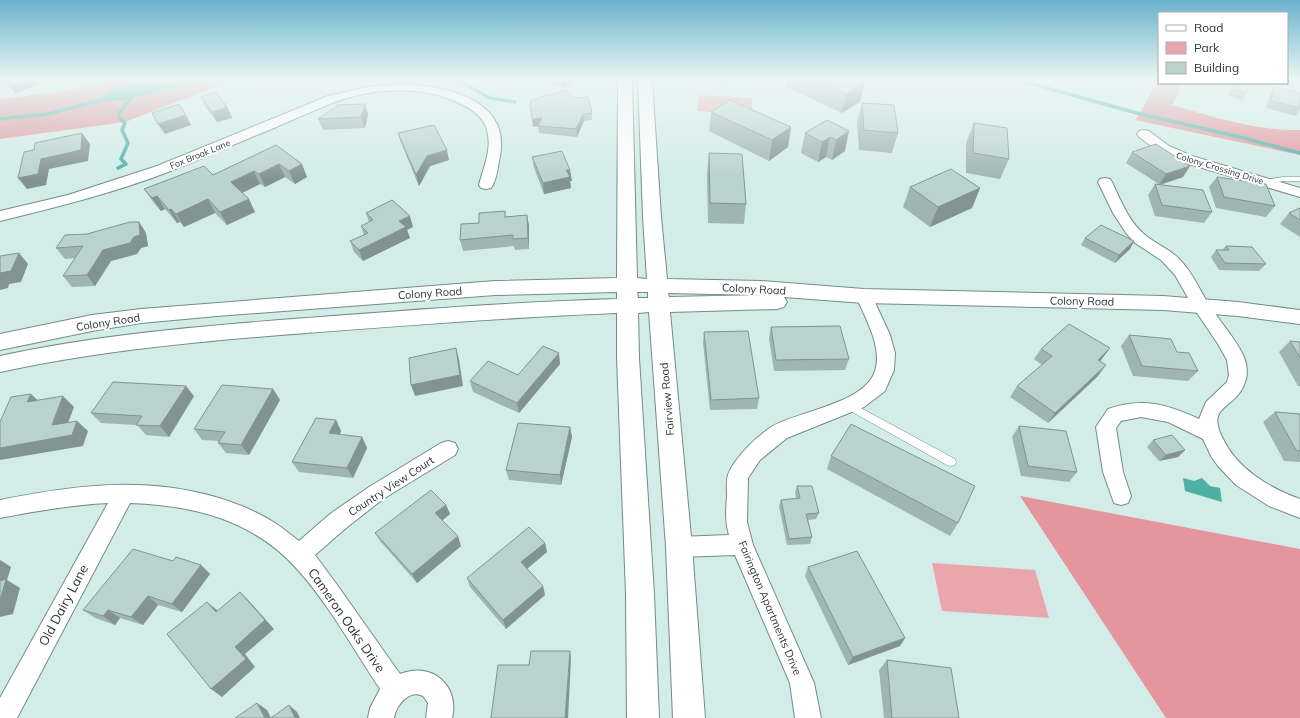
<svg xmlns="http://www.w3.org/2000/svg" width="1300" height="718" font-family="Mulish,sans-serif">
	<style>
		.green { fill: #eba5ad }
		.forest { fill: #e4959e }
		.water { fill: #4cb1a3 }
		.lines { fill: none; stroke-linecap: round; stroke-linejoin: round }
		.stream { stroke: #4cb1a3; stroke-width: 3.5 }
		.service-casing { stroke: #748c87; stroke-width: 1 }
		.minor-casing { stroke: #748c87; stroke-width: 2 }
		.secondary-casing { stroke: #748c87; stroke-width: 2 }
		.path { stroke: #9bb0ac; stroke-width: 2; stroke-dasharray: 1.5 1.5; stroke-linecap: butt }
		.service { fill: #fff; fill-rule: evenodd }
		.minor { fill: #fff; fill-rule: evenodd }
		.secondary { fill: #fff; fill-rule: evenodd }
		.wall { fill: #9fb5b0 }
		.shaded-wall { fill: #829390 }
		.building { fill: #b9d2cd; stroke: #829390 }
		.labels { text-anchor: middle; dominant-baseline: central; stroke-width: 4; stroke-linejoin: round; paint-order: stroke }
		.far-street-label { font-size: 9px; fill: #2c3735; stroke: #fff }
		.street-label { font-size: 11px; fill: #2c3735; stroke: #fff }
		.near-street-label { font-size: 13px; fill: #2c3735; stroke: #fff }
	</style>
	<rect width="100%" height="100%" fill="#d2ece7"/>
	<g class="green">
		<polygon points="699,95 752,98 752,114 697,111"/>
		<polygon points="932,563 1035,570 1049,618 942,611"/>
	</g>
	<g class="forest">
		<polygon points="109,80 233,80 125,122 0,139 0,99 72,90"/>
		<path d="M1157,80H1159V83H1183L1172,105C1214,117 1256,131 1300,130V155L1135,120L1142,110Z"/>
		<polygon points="1020,496 1300,549 1300,718 1166,718"/>
	</g>
	<g class="water">
		<polygon points="165,80 185,80 177,87 124,100 97,102 108,93 116,89 150,84"/>
		<polygon points="1183,478 1194,481 1202,478 1210,486 1220,488 1222,502 1185,491"/>
	</g>
	<g class="lines">
		<g class="stream">
			<polyline points="457,80 490,98 515,102"/>
			<polyline points="1019,80 1140,114 1236,136 1300,153"/>
			<polyline points="0,119 47,114 102,100"/>
			<polyline points="118,168 126,164 121,159 128,143 122,130 125,123 119,117 119,113 135,94"/>
		</g>
		<g class="service-casing">
			<g id="service">
				<polygon points="1283,177 1300,177 1300,181 1283,181 1268,184 1264,182 1265,180"/>
				<polygon points="848,401 955,459 956,462 955,465 951,466 947,465 845,408 843,405 845,402"/>
			</g>
		</g>
		<g class="minor-casing">
			<g id="minor">
				<path d="M403,84C445,86 511,99 500,156C498,166 497,180 491,188L486,189L481,188L479,185C483,169 491,151 488,135C486,118 473,110 459,103C423,85 373,88 335,102C315,110 294,119 274,128C239,142 204,158 168,172C114,193 56,207 0,221V211L68,195L157,166L328,96L367,87Z"/>
				<polygon points="1144,130 1149,131 1169,146 1192,156 1300,188 1300,197 1182,162 1159,152 1139,137 1137,134 1139,131"/>
				<path d="M1105,178L1110,179L1112,182C1121,201 1129,222 1145,235C1157,245 1172,250 1182,262C1193,274 1199,289 1208,303C1219,321 1234,336 1243,355C1251,372 1246,389 1232,401C1227,405 1220,410 1218,416C1216,423 1219,431 1222,437C1236,468 1269,488 1300,499V518L1269,506L1236,485L1218,466L1211,456L1203,439L1168,422L1141,417L1121,421L1116,428L1123,472L1131,496L1128,503L1121,505L1114,503L1103,472L1096,427L1108,409C1143,397 1167,404 1199,419L1206,402L1227,382L1229,375L1227,360L1218,344L1195,310L1175,275L1161,260L1135,243L1126,233L1113,213L1098,182L1100,179Z"/>
				<path d="M864,290L870,292L872,296L890,335L895,353L894,370L887,386L885,391L864,407L787,438L760,460L748,478L747,522L753,545L814,683L821,718H795L790,683L735,555L679,557L671,554L668,547L671,540L679,537L729,535C725,522 726,510 727,496C727,489 726,481 728,475C734,458 758,435 773,426C800,411 865,403 875,371C883,347 865,318 856,296L858,292Z"/>
				<path d="M448,441L455,443L458,449L455,455L383,499L346,528L315,555L335,582L400,674C431,661 460,685 452,718H426L428,703L423,696C409,689 396,706 394,718H368L370,708L380,689C354,650 328,603 297,569C253,520 193,505 130,503L17,718H0V698L108,503C71,505 36,511 0,518V500C75,485 145,476 219,498C238,504 258,512 275,523C283,528 291,535 299,541L330,514L369,487L441,443Z"/>
			</g>
		</g>
		<g class="secondary-casing">
			<path id="secondary" d="M618,80H632L637,278L647,279L643,217L638,80H652L661,217L667,279L761,281L864,289L1163,296L1238,302L1300,310V324L1238,316L1163,310L864,303L784,297L787,302L784,307L777,309L670,312L692,547L705,718H673L666,547L649,312L638,313L639,358L654,594L659,718H627L626,594L617,358V313C513,317 410,325 306,333C203,341 101,350 0,372V356C101,334 203,326 306,318C410,310 513,302 617,299V292L495,295L217,316L141,323L92,331L0,350V334L92,315L141,309L495,281L617,278ZM637,292H648V298H638ZM668,293L761,295H763L669,297Z"/>
		</g>
		<polyline class="path" points="0,131 146,105 165,99 201,80"/>
		<use href="#service" class="service"/>
		<use href="#minor" class="minor"/>
		<use href="#secondary" class="secondary"/>
	</g>
	<g class="wall">
		<polygon points="0,80 41,80 38,81 40,84 15,93 2,81 0,81"/>
		<polygon points="544,80 578,80 563,88"/>
		<polygon points="717,80 778,80 719,84"/>
		<polygon points="787,80 858,80 865,82 860,102 842,113 786,87"/>
		<polygon points="1232,83 1249,83 1247,93 1242,100 1228,96"/>
		<polygon points="1274,87 1300,93 1300,110 1296,116 1266,108 1270,94"/>
		<polygon points="201,97 227,107 232,118 217,122 206,108"/>
		<polygon points="573,98 592,113 592,120 584,121 577,137 539,133 538,126 533,127"/>
		<polygon points="862,103 898,133 892,153 859,150 857,122"/>
		<polygon points="365,104 368,114 365,128 323,130 318,119"/>
		<polygon points="711,112 791,127 788,147 769,161 709,131"/>
		<polygon points="827,120 845,151 832,160 826,157 818,162 801,153 805,133"/>
		<polygon points="974,123 1009,159 1000,179 966,173 966,143"/>
		<polygon points="398,133 449,160 430,166 419,186 401,143"/>
		<polygon points="276,145 307,177 295,184 285,177 265,187 260,184 242,193 255,212 227,225 215,213 184,227 180,222 177,223 165,209 161,211 153,202 144,189 213,175"/>
		<polygon points="1132,152 1190,166 1183,177 1160,185 1212,212 1204,223 1155,216 1148,195 1155,184 1159,184 1126,163"/>
		<polygon points="709,153 746,204 744,224 708,223 707,173"/>
		<polygon points="532,157 572,181 570,181 571,188 544,194 534,168"/>
		<polygon points="1217,177 1275,206 1266,217 1216,208 1209,187"/>
		<polygon points="910,187 980,188 972,208 930,227 903,207"/>
		<polygon points="1300,208 1300,237 1280,224 1289,213"/>
		<polygon points="505,211 506,217 527,215 529,226 529,249 515,250 514,246 463,251 460,240 479,223"/>
		<polygon points="366,213 413,227 407,230 410,238 363,261 354,252 350,241 364,235 361,226 369,222"/>
		<polygon points="139,222 146,233 148,246 141,248 137,254 111,261 95,286 72,287 63,276 75,258 65,259 56,248 87,234"/>
		<polygon points="1085,238 1134,241 1130,249 1115,263 1081,245"/>
		<polygon points="1226,246 1266,264 1259,271 1219,270 1211,257 1216,250 1222,250"/>
		<polygon points="771,327 849,359 845,370 774,371 769,338"/>
		<polygon points="704,332 759,398 757,409 710,410 703,343"/>
		<polygon points="1129,335 1177,352 1198,371 1188,381 1133,376 1121,346"/>
		<polygon points="1290,341 1300,342 1300,386 1298,386 1279,352"/>
		<polygon points="1041,349 1102,359 1100,362 1098,376 1048,423 1010,397 1017,386 1042,365 1034,359"/>
		<polygon points="560,364 519,413 473,392 470,381 518,375"/>
		<polygon points="273,389 280,400 249,455 226,453 218,443 219,441 202,440 194,429"/>
		<polygon points="194,396 169,437 146,435 137,425 101,423 91,413"/>
		<polygon points="1275,412 1300,414 1300,462 1284,461 1263,422"/>
		<polygon points="336,420 341,431 340,435 362,437 367,448 353,478 299,472 292,462"/>
		<polygon points="1019,426 1077,472 1069,482 1021,476 1012,437"/>
		<polygon points="570,427 572,437 561,485 509,480 506,470"/>
		<polygon points="1153,440 1185,450 1178,457 1159,461 1147,447"/>
		<polygon points="831,456 958,523 950,536 827,469"/>
		<polygon points="797,486 819,513 816,519 808,520 812,537 810,544 787,545 779,506 781,500 796,499 795,493"/>
		<polygon points="446,505 450,514 442,521 461,546 417,583 381,542 375,533"/>
		<polygon points="545,543 547,552 527,569 543,586 545,595 506,629 470,587 467,578"/>
		<polygon points="173,561 201,565 210,574 182,612 158,605 143,625 120,618 115,625 95,618 83,610"/>
		<polygon points="808,567 905,638 900,646 848,665 805,576"/>
		<polygon points="887,660 959,718 884,718 879,670"/>
	</g>
	<g class="shaded-wall">
		<polygon points="30,80 41,80 38,81 40,84 15,93 11,86"/>
		<polygon points="562,80 578,80 563,88"/>
		<polygon points="865,82 860,102 842,113 846,94"/>
		<polygon points="365,104 368,114 365,128 361,117"/>
		<polygon points="227,107 232,118 217,122 212,112"/>
		<polygon points="583,114 584,121 577,137 576,129"/>
		<polygon points="186,115 191,125 165,134 158,124"/>
		<polygon points="542,118 543,125 533,127 532,119"/>
		<polygon points="791,127 788,147 769,161 772,140"/>
		<polygon points="849,131 845,151 832,160 836,140"/>
		<polygon points="82,133 90,144 88,161 49,169 46,185 27,189 18,178 41,159"/>
		<polygon points="830,137 826,157 818,162 822,142"/>
		<polygon points="447,150 449,160 430,166 419,186 416,175 427,156"/>
		<polygon points="279,164 285,177 265,187 259,174"/>
		<polygon points="302,164 307,177 295,184 289,171"/>
		<polygon points="1190,166 1183,177 1159,185 1166,174"/>
		<polygon points="566,170 570,170 572,181 570,181 571,188 544,194 543,183"/>
		<polygon points="254,171 260,184 238,195 231,182"/>
		<polygon points="980,188 972,208 930,227 938,207"/>
		<polygon points="157,196 165,209 161,211 152,198"/>
		<polygon points="208,199 215,213 184,227 176,214"/>
		<polygon points="249,199 255,212 227,225 220,212"/>
		<polygon points="171,209 180,222 177,223 169,210"/>
		<polygon points="527,215 529,226 529,249 528,238"/>
		<polygon points="410,216 413,227 407,230 410,238 363,261 359,250 399,221"/>
		<polygon points="139,222 146,233 148,246 141,248 137,254 111,261 95,286 87,275 103,250"/>
		<polygon points="1134,241 1130,249 1115,263 1119,255"/>
		<polygon points="19,253 28,264 21,282 9,284 8,288 0,290 0,273"/>
		<polygon points="456,348 459,359 463,386 415,396 411,385"/>
		<polygon points="1110,348 1102,359 1090,371 1098,360"/>
		<polygon points="559,353 560,364 519,413 517,403"/>
		<polygon points="1106,365 1098,376 1048,423 1055,413"/>
		<polygon points="186,386 194,396 169,437 160,426"/>
		<polygon points="273,389 280,400 249,455 241,445"/>
		<polygon points="31,394 42,404 27,402"/>
		<polygon points="63,396 74,407 63,436 52,425"/>
		<polygon points="336,420 341,431 335,444 329,433"/>
		<polygon points="77,421 88,431 83,446 0,460 0,448"/>
		<polygon points="570,427 572,437 561,485 560,475"/>
		<polygon points="362,437 367,448 353,478 347,468"/>
		<polygon points="1185,450 1178,457 1159,461 1166,455"/>
		<polygon points="446,505 450,514 439,523 435,513"/>
		<polygon points="458,536 461,546 417,583 412,574"/>
		<polygon points="545,543 547,552 524,571 521,562"/>
		<polygon points="0,560 11,567 7,580 20,588 13,614 0,617"/>
		<polygon points="201,565 210,574 182,612 172,604"/>
		<polygon points="543,586 545,595 506,629 503,620"/>
		<polygon points="240,592 249,601 274,629 245,654 255,667 222,697 211,689 235,647"/>
		<polygon points="148,596 158,605 143,625 131,617"/>
		<polygon points="207,602 217,610 226,620 216,612"/>
		<polygon points="108,610 120,618 115,625 103,616"/>
		<polygon points="905,638 900,646 848,665 853,657"/>
		<polygon points="570,651 571,659 568,718 565,718"/>
		<polygon points="257,703 267,710 271,718 265,718"/>
		<polygon points="289,705 297,712 300,718 295,718"/>
	</g>
	<g class="building">
		<polygon points="4,80 30,80 11,86"/>
		<polygon points="815,80 858,80 865,82 846,94"/>
		<polygon points="1235,83 1249,83 1247,93 1233,89"/>
		<polygon points="1274,87 1300,93 1300,108 1271,101"/>
		<polygon points="566,90 573,98 588,97 592,113 583,114 576,129 538,126 542,118 532,119 530,103 531,103 531,100"/>
		<polygon points="216,92 227,107 212,112 201,97"/>
		<polygon points="730,100 791,127 772,140 711,112"/>
		<polygon points="862,103 894,105 898,133 864,130"/>
		<polygon points="179,104 186,115 158,124 152,113"/>
		<polygon points="365,104 361,117 318,119 338,105"/>
		<polygon points="827,120 849,131 836,140 830,137 822,142 805,133"/>
		<polygon points="974,123 1007,128 1009,159 973,153"/>
		<polygon points="434,125 447,150 427,156 416,175 398,133"/>
		<polygon points="82,133 81,150 41,159 38,174 18,178 24,152 34,150 35,143"/>
		<polygon points="1156,144 1190,166 1166,174 1132,152"/>
		<polygon points="276,145 302,164 289,171 279,164 259,174 254,171 231,182 249,199 220,212 208,199 176,214 171,209 169,210 157,196 152,198 144,189 204,166 213,175"/>
		<polygon points="562,151 570,170 566,170 570,177 543,183 532,157"/>
		<polygon points="709,153 742,154 746,204 710,203"/>
		<polygon points="951,169 980,188 938,207 910,187"/>
		<polygon points="1217,177 1266,184 1275,206 1224,197"/>
		<polygon points="1155,184 1203,190 1212,212 1162,205"/>
		<polygon points="392,200 410,216 399,221 406,227 359,250 350,241 368,233 361,226 373,220 366,213"/>
		<polygon points="1300,208 1300,220 1289,213"/>
		<polygon points="505,211 505,217 527,215 528,238 513,239 513,235 460,240 461,224 479,223 479,213"/>
		<polygon points="130,222 139,222 140,235 134,237 130,243 103,250 87,275 63,276 83,246 56,248 65,235 87,234"/>
		<polygon points="1101,225 1134,241 1119,255 1085,238"/>
		<polygon points="1226,246 1252,247 1266,264 1225,263 1216,250 1229,250"/>
		<polygon points="19,253 11,271 0,273 0,256"/>
		<polygon points="1069,324 1110,348 1098,360 1106,365 1055,413 1017,386 1052,356 1041,349"/>
		<polygon points="840,326 849,359 776,360 771,327"/>
		<polygon points="748,331 759,398 711,400 704,332"/>
		<polygon points="1129,335 1171,339 1177,352 1189,353 1198,371 1142,366"/>
		<polygon points="1290,341 1300,342 1300,358"/>
		<polygon points="543,346 559,353 517,403 470,381 488,361 518,375"/>
		<polygon points="456,348 460,375 411,385 409,358"/>
		<polygon points="113,382 186,386 160,426 136,425 142,416 91,413"/>
		<polygon points="222,385 273,389 241,445 218,443 225,432 194,429"/>
		<polygon points="31,394 27,402 63,396 52,425 77,421 72,435 0,448 0,422 11,397"/>
		<polygon points="1275,412 1300,414 1300,451 1296,450"/>
		<polygon points="316,418 336,420 329,433 362,437 347,468 292,462"/>
		<polygon points="518,423 570,427 560,475 506,470"/>
		<polygon points="851,424 975,486 958,523 831,456"/>
		<polygon points="1019,426 1066,431 1077,472 1028,466"/>
		<polygon points="1172,435 1185,450 1166,455 1153,440"/>
		<polygon points="797,486 812,486 819,513 806,514 812,537 789,539 781,500 800,498"/>
		<polygon points="431,490 446,505 435,513 458,536 412,574 375,533"/>
		<polygon points="529,527 545,543 521,562 543,586 503,620 467,578"/>
		<polygon points="133,549 173,561 176,557 201,565 172,604 148,596 131,617 108,610 103,616 83,610"/>
		<polygon points="857,551 905,638 853,657 808,567"/>
		<polygon points="6,579 0,601 0,581"/>
		<polygon points="240,592 265,620 235,647 246,659 211,689 167,634 207,602 216,612"/>
		<polygon points="531,651 570,651 565,718 491,718 498,665 529,665"/>
		<polygon points="887,660 951,668 959,718 892,718"/>
		<polygon points="257,703 265,718 235,718"/>
		<polygon points="289,705 295,718 271,718"/>
	</g>
	<linearGradient id="sky" x2="0" y2="1"><stop stop-color="#69b3cc"/><stop offset="0.44" stop-color="#ebf6f4"/><stop offset="1" stop-color="#ebf6f4" stop-opacity="0"/></linearGradient>
	<rect width="1300" height="180" fill="url(#sky)"/>
	<g class="labels">
		<g class="far-street-label">
			<text transform="translate(200 154) rotate(-22)">Fox Brook Lane</text>
			<text transform="translate(1220 168) rotate(17)">Colony Crossing Drive</text>
		</g>
		<g class="street-label">
			<text transform="translate(754 289) rotate(3)">Colony Road</text>
			<text transform="translate(430 293) rotate(-4)">Colony Road</text>
			<text transform="translate(1082 301) rotate(1)">Colony Road</text>
			<text transform="translate(108 322) rotate(-9)">Colony Road</text>
			<text transform="translate(667 399) rotate(-95)">Fairview Road</text>
			<text transform="translate(391 486) rotate(-33)">Country View Court</text>
			<text transform="translate(770 608) rotate(67)">Fairington Apartments Drive</text>
		</g>
		<g class="near-street-label">
			<text transform="translate(63 605) rotate(-62)">Old Dairy Lane</text>
			<text transform="translate(347 620) rotate(55)">Cameron Oaks Drive</text>
		</g>
	</g>
	<rect x="1158" y="12" width="130" height="72" fill="#ffffff" stroke="#abafae"/>
	<rect x="1166" y="25" width="20" height="6" fill="#ffffff" stroke="#abafae"/>
	<text x="1194" y="32" font-size="12" fill="#2c3735">Road</text>
	<rect x="1166" y="42" width="20" height="12" fill="#eba5ad" stroke="#abafae"/>
	<text x="1194" y="52" font-size="12" fill="#2c3735">Park</text>
	<rect x="1166" y="62" width="20" height="12" fill="#b9d2cd" stroke="#abafae"/>
	<text x="1194" y="72" font-size="12" fill="#2c3735">Building</text>
</svg>
